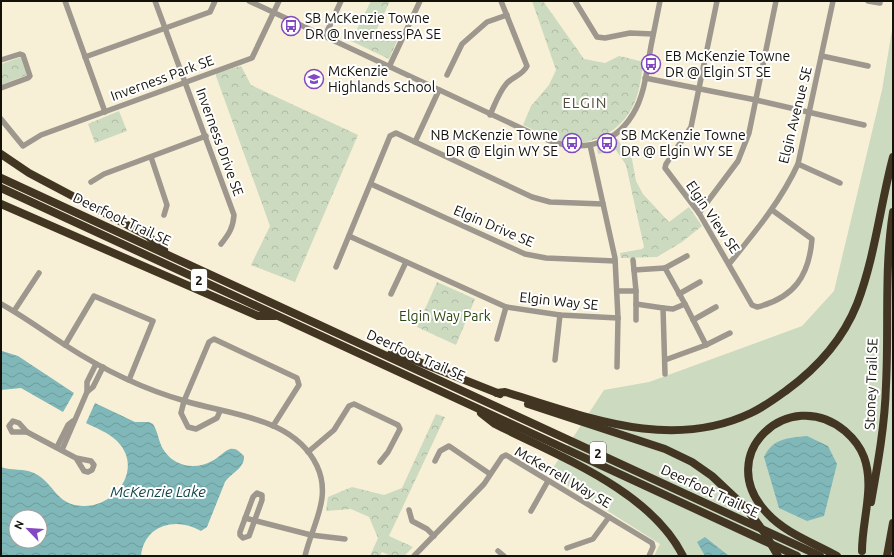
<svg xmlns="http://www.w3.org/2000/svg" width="894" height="557" font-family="Ubuntu,sans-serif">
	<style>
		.grass { fill: #ccdac0 }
		.park { fill: url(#park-crowns) }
		.water { fill: url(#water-waves); fill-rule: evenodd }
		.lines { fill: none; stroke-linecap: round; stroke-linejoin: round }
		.minor { stroke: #9d978d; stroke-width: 5.5 }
		.highway { stroke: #423623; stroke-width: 8 }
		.highway-bridge { stroke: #423623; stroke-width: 8 }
		.labels { text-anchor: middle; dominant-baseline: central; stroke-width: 4; stroke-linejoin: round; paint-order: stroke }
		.shield { fill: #fff; stroke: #5a5853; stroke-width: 1 }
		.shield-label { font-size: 13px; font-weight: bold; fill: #141109 }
		.poi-label { font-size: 14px; fill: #141109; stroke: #fff; text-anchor: start }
		.street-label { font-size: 14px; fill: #141109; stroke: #fff }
		.park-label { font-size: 14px; fill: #2e4810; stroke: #fff }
		.neighbourhood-label { font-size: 15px; letter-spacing: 1px; fill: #564f39; stroke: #fff }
		.water-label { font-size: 15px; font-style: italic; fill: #134648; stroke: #fff }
	</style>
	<defs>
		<pattern id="park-crowns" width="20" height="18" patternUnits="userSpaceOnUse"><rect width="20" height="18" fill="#ccdac0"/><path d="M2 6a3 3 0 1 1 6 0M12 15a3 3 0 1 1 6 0" fill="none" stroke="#aebaa4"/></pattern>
		<pattern id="water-waves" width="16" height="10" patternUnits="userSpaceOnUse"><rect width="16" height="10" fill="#80b7b8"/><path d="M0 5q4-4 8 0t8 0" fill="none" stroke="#6e9c9d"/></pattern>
	</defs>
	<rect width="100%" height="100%" fill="#f8f0d6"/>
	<polygon class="grass" points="893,24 893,556 654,556 660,544 549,474 604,390 649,382 802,326 834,291 882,90"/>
	<g class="park">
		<polygon points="371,1 390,1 376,31 397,41 389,59 351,41"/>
		<path d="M532,1H543L584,59L605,63L619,56L644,62C641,76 640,91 634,104C622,131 591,148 563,142C549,139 536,131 523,125L531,106L549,85L556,70Z"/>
		<polygon points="21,57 27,75 1,85 1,64"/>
		<polygon points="241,66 251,85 358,135 295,282 251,265 270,226 216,76 216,73"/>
		<polygon points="119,111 127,131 95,143 88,124"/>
		<polygon points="617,139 632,159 636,181 643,194 669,222 689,207 702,226 682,242 657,257 621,258 620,253 642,249 644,247 626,165 616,150 598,154 597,148"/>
		<polygon points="437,282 475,299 456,345 417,327"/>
		<polygon points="436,414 445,417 389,536 413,547 404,556 391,556 382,552 380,556 370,556 378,538 369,517 351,509 326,511 328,497 352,487 384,495 402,488"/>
	</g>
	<g class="water">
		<polygon points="2,351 18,356 74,393 63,412 21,388 1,390"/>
		<path d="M95,403L135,422H149L153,424C159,433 158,443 165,452C176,467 196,470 212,461C218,458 224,451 230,449C237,448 239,452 244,456C245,468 231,473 225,482L207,527L201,531C176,516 144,525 141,556H1V467C12,471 23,468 34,473C55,483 55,505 83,506C116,507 144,468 117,441C109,433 96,428 86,423ZM16,517H40V541H16Z"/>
		<path d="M807,436L828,446L837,464L824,516L807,521L779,508L764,457C773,438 788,438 807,436Z"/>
		<polygon points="705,537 729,556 705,556 697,542"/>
	</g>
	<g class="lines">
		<g class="minor">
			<polyline points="65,1 105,112"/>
			<path d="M155,1L234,215C233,228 229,234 221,244"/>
			<path d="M249,1L542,138C576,152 612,149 633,114C645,95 647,68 651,46C654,31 657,16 660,1"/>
			<polyline points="575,1 597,37 605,38 630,33 653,34"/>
			<path d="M717,1L691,127L666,164L665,168L699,213L752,305L757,307C794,298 809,276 812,239L772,210"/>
			<polyline points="868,1 880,3"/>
			<polyline points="325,36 341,1"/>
			<polyline points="822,56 868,66"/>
			<polyline points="85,57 210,12 215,1"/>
			<polyline points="1,60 20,54 23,55 30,76 28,78 1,88"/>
			<polyline points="389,67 420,1"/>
			<polyline points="447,75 462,44 487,22 507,15"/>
			<polyline points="645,78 756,100 864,125"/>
			<path d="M490,115C495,104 499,92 507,83C514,76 523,75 527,66L501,1"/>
			<polyline points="1,119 23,146 41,135 252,58 279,1"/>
			<polyline points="415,142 439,90"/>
			<polyline points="151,157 167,205 164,215"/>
			<polyline points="798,164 840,183"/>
			<polyline points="91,182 104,174 206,136"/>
			<polyline points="371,184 525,254 546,258 615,261"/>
			<polyline points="699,213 738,161 749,133 776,1"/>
			<polyline points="349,236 506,307 560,315 618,318 615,258 590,145"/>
			<path d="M729,264C755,232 781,201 798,164L833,1"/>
			<polyline points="336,267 390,136 396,133 532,197 550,202 603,204"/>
			<polyline points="665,268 687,256"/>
			<polyline points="634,270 665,268 685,304 673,309 663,308"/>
			<polyline points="617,291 636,291 633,260"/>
			<polyline points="636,291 636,320"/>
			<polyline points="391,294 406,262"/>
			<polyline points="679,294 700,282"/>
			<path d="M1,304C23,316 43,331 65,345C102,369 143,389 185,401C230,415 294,417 317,466C332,498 312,525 305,556"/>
			<polyline points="636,304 663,308 665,374"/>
			<polyline points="685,304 706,345"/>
			<polyline points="14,311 39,273"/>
			<polyline points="693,320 716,307"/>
			<polyline points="497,339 506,307"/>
			<polyline points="65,345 94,296 153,321 129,380"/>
			<polyline points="555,360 560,315"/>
			<polyline points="665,360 706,345 730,333"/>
			<polyline points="617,367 618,318"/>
			<polyline points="87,392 93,387 103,367"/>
			<polyline points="220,411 217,418 196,429 188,427 181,413 184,401 209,342 214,339 297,378 299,385 273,426"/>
			<polygon points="13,421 19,423 27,432 12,432 9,426"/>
			<polyline points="27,432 76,458 91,461 94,465 92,470 88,472 84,471 76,458"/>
			<polyline points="57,447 68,425 73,421"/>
			<polyline points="62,450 87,392 87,382 96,364"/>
			<polyline points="308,452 334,430 349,406 354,404 398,425 400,429 388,452 380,462"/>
			<polyline points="435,461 440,451 449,446 490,474"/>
			<polygon points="257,493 262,495 262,500 249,536 243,538 240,535 240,532 253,497"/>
			<polyline points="409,510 412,521 427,529 434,536"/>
			<polyline points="531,511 548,481"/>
			<polyline points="245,518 311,535 345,539"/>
			<polyline points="567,548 593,539 609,517"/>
			<polyline points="498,551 504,556"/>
			<polyline points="414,556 484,484 502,457 506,455 652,543 653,547 649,556"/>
		</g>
		<g class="highway">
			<polyline points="1,154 29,173 148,236 164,250"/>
			<polyline points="1,178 820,556"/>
			<polyline points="1,188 797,556"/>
			<polyline points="1,204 258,316 275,316"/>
			<polyline points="391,354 409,358 500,394"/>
			<path d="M497,393L505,392C585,416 669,452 751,413C764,407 776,398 787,390C817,368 843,339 857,304C875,257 880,206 893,157"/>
			<polyline points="528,404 665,449 692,462 712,476 746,508"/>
			<path d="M481,413L495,424C558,456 650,490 683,556"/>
			<path d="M871,502C878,463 885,424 886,385C889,327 884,269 893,212"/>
			<path d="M837,556C814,543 785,533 767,513C712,455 789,384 845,431C853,438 860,446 864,457C875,487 862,520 862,551"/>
			<polyline points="887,556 893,523"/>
		</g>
		<polyline class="highway-bridge" points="746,508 764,532 778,556"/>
	</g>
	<defs>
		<g id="bus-ring" transform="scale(1)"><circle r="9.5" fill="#fff" stroke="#8349c0" stroke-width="1.5"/><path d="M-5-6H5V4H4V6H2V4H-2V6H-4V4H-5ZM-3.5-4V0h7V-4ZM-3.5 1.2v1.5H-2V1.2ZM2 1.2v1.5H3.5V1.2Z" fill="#8349c0"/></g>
		<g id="school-ring" transform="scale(1)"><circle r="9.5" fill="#fff" stroke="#8349c0" stroke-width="1.5"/><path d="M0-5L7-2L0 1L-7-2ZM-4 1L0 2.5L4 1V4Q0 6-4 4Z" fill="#8349c0"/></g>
	</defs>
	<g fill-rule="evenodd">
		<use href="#bus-ring" x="291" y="26"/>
		<use href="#bus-ring" x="651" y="64"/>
		<use href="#school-ring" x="314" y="79"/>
		<use href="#bus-ring" x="572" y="143"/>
		<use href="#bus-ring" x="607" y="143"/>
	</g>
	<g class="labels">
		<g class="shield">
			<rect x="191" y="269" width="16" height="22" rx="3"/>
			<rect x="590" y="442" width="16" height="22" rx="3"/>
		</g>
		<g class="shield-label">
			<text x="199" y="280">2</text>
			<text x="598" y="453">2</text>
		</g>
		<g class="poi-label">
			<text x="305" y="18">SB McKenzie Towne<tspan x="305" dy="16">DR @ Inverness PA SE</tspan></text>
			<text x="665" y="56">EB McKenzie Towne<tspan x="665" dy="16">DR @ Elgin ST SE</tspan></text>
			<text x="328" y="71">McKenzie<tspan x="328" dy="16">Highlands School</tspan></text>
			<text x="558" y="135" text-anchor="end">NB McKenzie Towne<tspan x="558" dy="16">DR @ Elgin WY SE</tspan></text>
			<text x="621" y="135">SB McKenzie Towne<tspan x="621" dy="16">DR @ Elgin WY SE</tspan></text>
		</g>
		<g class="street-label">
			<text transform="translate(162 78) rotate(-20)">Inverness Park SE</text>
			<text transform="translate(795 115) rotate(-76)">Elgin Avenue SE</text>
			<text transform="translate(220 142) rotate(70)">Inverness Drive SE</text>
			<text transform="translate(713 217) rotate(56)">Elgin View SE</text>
			<text transform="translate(122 219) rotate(25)">Deerfoot Trail SE</text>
			<text transform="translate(494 226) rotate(23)">Elgin Drive SE</text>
			<text transform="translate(559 301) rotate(6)">Elgin Way SE</text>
			<text transform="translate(416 355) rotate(24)">Deerfoot Trail SE</text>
			<text transform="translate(871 384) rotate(-88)">Stoney Trail SE</text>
			<text transform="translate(563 477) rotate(30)">McKerrell Way SE</text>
			<text transform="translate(710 491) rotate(25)">Deerfoot Trail SE</text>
		</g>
		<g class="park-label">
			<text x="445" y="316">Elgin Way Park</text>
		</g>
		<g class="neighbourhood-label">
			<text x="585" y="102">ELGIN</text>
		</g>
		<g class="water-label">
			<text x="158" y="491">McKenzie Lake</text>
		</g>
	</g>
	<rect width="894" height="557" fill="none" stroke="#141109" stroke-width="4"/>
	<g transform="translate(28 529) rotate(295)"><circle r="19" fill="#ffffff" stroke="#a1a09d"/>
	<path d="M0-3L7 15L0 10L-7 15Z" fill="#8349c0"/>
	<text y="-6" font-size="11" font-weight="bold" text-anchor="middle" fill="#141109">N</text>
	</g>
</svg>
